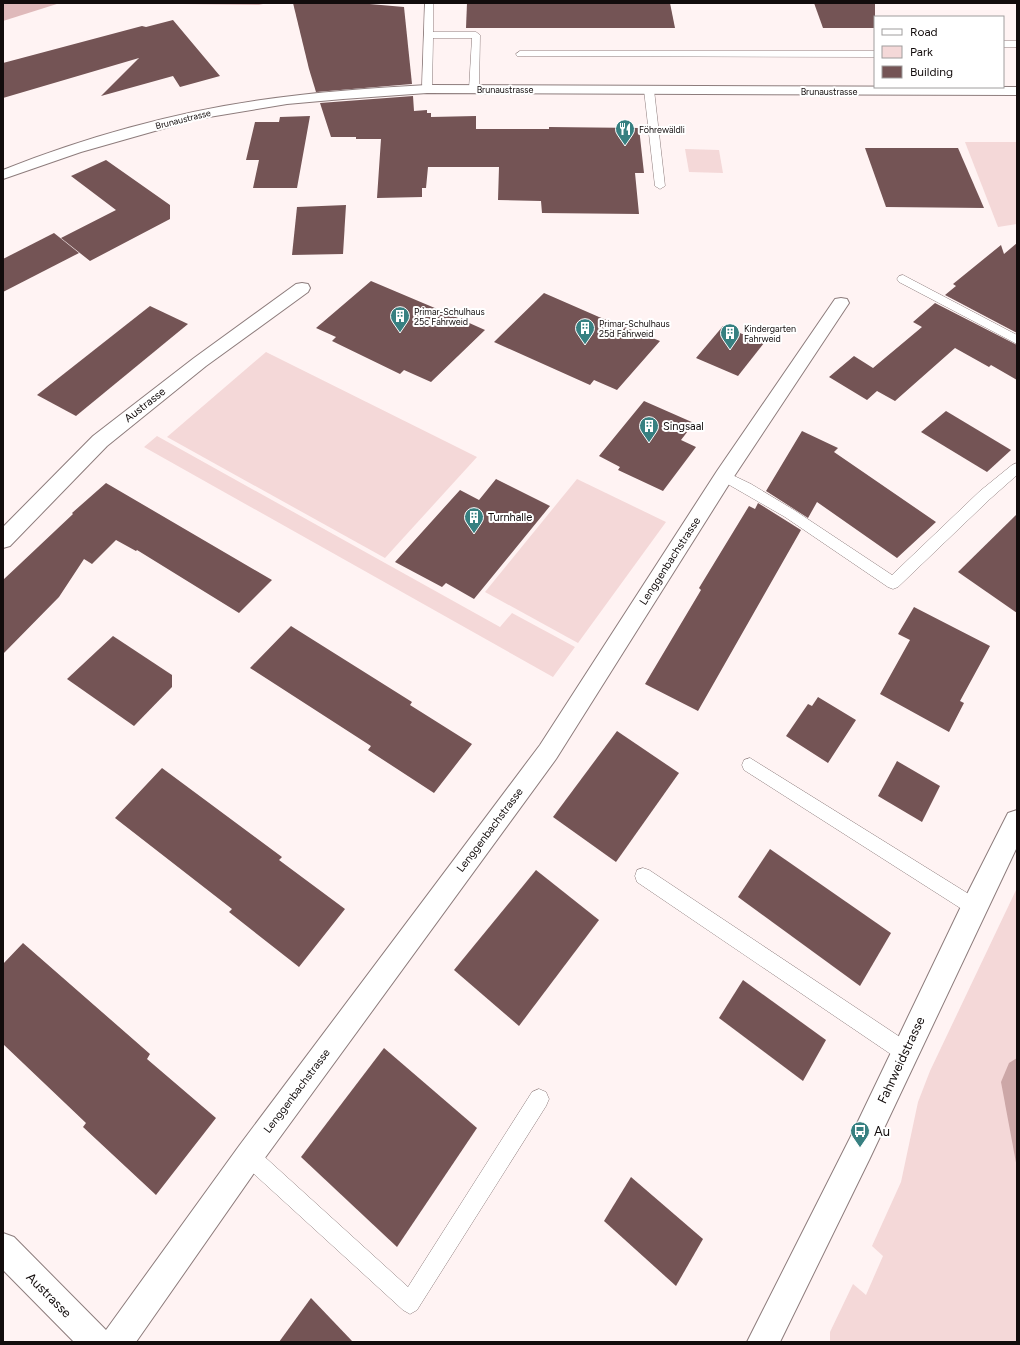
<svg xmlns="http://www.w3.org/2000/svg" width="1020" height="1345" font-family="Figtree,sans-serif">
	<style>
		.green { fill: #f4d8d8 }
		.forest { fill: #dfb9ba }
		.water { fill: #cca7a7 }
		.building { fill: #745455 }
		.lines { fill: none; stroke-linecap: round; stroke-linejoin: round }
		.service-casing { stroke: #8d7c7c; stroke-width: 1 }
		.minor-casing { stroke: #8d7c7c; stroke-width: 2 }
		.tertiary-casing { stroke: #8d7c7c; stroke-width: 2 }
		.service { fill: #fff; fill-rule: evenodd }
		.minor { fill: #fff; fill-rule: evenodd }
		.tertiary { fill: #fff; fill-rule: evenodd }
		.labels { text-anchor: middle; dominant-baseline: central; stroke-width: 4; stroke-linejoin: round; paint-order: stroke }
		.far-street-label { font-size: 9px; fill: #120c0c; stroke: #fff }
		.far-poi-label { font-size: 9px; fill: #120c0c; stroke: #fff; text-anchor: start }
		.street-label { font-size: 11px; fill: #120c0c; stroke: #fff }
		.poi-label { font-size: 11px; fill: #120c0c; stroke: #fff; text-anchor: start }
		.near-street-label { font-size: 13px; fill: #120c0c; stroke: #fff }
		.near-poi-label { font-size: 13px; fill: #120c0c; stroke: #fff; text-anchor: start }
	</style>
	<rect width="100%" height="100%" fill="#fff3f3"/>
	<g class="green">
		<polygon points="965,142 1017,142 1017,224 998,227"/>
		<polygon points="685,149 719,150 723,173 689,172"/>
		<polygon points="266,352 477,457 385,558 167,437"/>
		<polygon points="157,436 500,627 512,613 575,647 553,677 144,447"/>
		<polygon points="577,479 666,522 578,643 485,592"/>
		<polygon points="1017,888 1017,1342 830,1342 830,1332 853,1284 866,1295 883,1256 872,1246 901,1182 918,1102 930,1071"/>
	</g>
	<g class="forest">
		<polygon points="3,3 60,3 3,21"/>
		<polygon points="109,3 267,3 259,5"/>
	</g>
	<polygon class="water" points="1017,1058 1017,1168 1001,1082 1009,1063"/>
	<g class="building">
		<polygon points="293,3 358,3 404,7 412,84 316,92 309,69"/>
		<polygon points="467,3 670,3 675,28 466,28"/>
		<polygon points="814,3 875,3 875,28 823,28"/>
		<polygon points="173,20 220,76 180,87 173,76 101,96 139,58 3,98 3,63 142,26 146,27"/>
		<polygon points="413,96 414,111 427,110 427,113 431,113 431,117 476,116 476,129 549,129 549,127 639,128 644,173 635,173 639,214 542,213 541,201 498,200 499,167 428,167 426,188 422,188 422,197 377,198 381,139 356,139 356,137 331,137 320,103"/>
		<polygon points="310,116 297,188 253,188 259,160 246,160 255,122 279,122 280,117"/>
		<polygon points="865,148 958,148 984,208 886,207"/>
		<polygon points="106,160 170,205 170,219 90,261 61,238 116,210 71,176"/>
		<polygon points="346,205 343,254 292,255 297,207"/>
		<polygon points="54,233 79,253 3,292 3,259"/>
		<polygon points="1017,243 1017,333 945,295 956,286 953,284 1001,245 1004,254"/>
		<polygon points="371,281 449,314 485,330 431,382 404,370 400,374 332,341 336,337 316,328"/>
		<polygon points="544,293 599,317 660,341 617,390 594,380 590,385 494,342"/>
		<polygon points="935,303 1017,345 1017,380 991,365 989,367 955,348 895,401 877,391 867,400 829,377 854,356 873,368 922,327 913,322"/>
		<polygon points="150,306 188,324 76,416 37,395"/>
		<polygon points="723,326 764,343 738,376 696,358"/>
		<polygon points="644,401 694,423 681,440 696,447 663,491 618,470 620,467 599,456"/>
		<polygon points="946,411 1011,450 987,472 921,432"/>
		<polygon points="802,431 838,448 834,452 936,522 897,558 817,502 808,518 766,491"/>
		<polygon points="496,479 550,506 474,599 446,583 442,587 395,562 460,490 479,500"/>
		<polygon points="106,483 272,580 239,613 137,550 136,551 116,540 92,564 84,559 59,597 3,654 3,580 73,514 72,513"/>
		<polygon points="758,503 801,530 698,711 645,684 701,590 699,588 749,506 755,509"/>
		<polygon points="1017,514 1017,613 958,572"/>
		<polygon points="914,607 990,646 960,701 964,703 949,732 880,694 910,640 898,634"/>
		<polygon points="291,626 412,702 410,705 472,744 434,793 368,750 371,746 250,668"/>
		<polygon points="113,636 172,675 172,687 134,726 67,679"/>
		<polygon points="818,697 856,720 828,763 786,736 808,704 812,706"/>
		<polygon points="617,731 679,773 616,862 553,817"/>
		<polygon points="897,761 940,786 922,822 878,796"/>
		<polygon points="162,768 282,857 279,860 345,909 299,967 229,912 232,909 115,818"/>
		<polygon points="770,849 891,933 860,986 738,897"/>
		<polygon points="536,870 599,920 519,1026 454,970"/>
		<polygon points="23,943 150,1054 147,1059 216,1118 156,1195 83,1127 86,1123 3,1044 3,964"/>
		<polygon points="743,980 826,1040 803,1081 719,1018"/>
		<polygon points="384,1048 477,1128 397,1247 301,1157"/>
		<polygon points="631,1177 703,1239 676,1286 604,1221"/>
		<polygon points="311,1298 353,1342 279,1342"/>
	</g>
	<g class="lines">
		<g class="service-casing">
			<g id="service">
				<polygon points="425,3 433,3 433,32 476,32 480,35 479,89 477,91 471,91 469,89 472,38 433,38 432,89 427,92 422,89"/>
				<rect x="1003" y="41" width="14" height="6"/>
				<polygon points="520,51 875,51 875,57 517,56 516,54"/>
				<polygon points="649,87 654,90 665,186 660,189 655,186 644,90"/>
				<polygon points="903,275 1017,335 1017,344 899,282 897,279 899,276"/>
				<polygon points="1017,463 1017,475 990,499 898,587 893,589 888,587 785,517 719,479 717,476 719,473 724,471 751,484 794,510 892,575 980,491 1012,465"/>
				<polygon points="750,758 980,901 983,907 980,913 974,916 968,913 744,770 742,765 744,760"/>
				<polygon points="643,868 649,870 912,1045 914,1052 912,1059 905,1061 898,1059 637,882 635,876 637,870"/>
				<polygon points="539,1089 546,1092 549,1099 546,1106 417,1310 410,1314 403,1310 242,1163 239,1156 242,1149 249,1146 256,1149 408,1287 532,1092"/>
			</g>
		</g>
		<g class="minor-casing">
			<g id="minor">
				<path d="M427,85L1017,87V95L427,93L343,99L287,104L197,119L81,152L3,179V170C83,138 175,112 261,100C316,92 371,88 427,85Z"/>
				<polygon points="302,283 308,284 310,288 308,292 206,366 107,446 10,546 3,548 3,527 93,436 194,358 296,284"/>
				<polygon points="841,298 847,299 849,303 731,481 556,759 259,1166 136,1342 74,1342 3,1270 3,1233 14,1237 106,1330 239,1146 540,745 717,471 835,299"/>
			</g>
		</g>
		<g class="tertiary-casing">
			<polygon id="tertiary" points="1017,810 1017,847 870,1158 780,1342 747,1342 850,1138 965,898 1008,813"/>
		</g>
		<use href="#service" class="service"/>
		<use href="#minor" class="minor"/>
		<use href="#tertiary" class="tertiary"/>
	</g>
	<defs>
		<g id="restaurant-pin" transform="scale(1)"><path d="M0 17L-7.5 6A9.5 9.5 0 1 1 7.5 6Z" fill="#378081" stroke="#fff"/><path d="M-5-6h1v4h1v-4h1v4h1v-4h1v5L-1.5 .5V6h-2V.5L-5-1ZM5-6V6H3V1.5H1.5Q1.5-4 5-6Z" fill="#fff"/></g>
		<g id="building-pin" transform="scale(1)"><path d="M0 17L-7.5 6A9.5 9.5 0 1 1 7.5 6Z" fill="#378081" stroke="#fff"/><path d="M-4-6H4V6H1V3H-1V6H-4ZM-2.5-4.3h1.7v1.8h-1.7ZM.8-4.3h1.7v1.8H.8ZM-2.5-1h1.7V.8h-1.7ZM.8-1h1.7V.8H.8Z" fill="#fff"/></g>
		<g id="bus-pin" transform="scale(1)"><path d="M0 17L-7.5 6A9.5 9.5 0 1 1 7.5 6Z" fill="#378081" stroke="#fff"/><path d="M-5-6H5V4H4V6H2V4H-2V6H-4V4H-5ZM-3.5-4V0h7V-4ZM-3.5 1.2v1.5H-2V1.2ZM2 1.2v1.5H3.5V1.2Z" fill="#fff"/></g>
	</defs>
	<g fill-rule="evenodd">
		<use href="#restaurant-pin" x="625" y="129"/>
		<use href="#building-pin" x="400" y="316"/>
		<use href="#building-pin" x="585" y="328"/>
		<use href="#building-pin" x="730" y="333"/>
		<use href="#building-pin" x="649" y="426"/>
		<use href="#building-pin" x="474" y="517"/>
		<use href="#bus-pin" x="860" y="1131"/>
	</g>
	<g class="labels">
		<g class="far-street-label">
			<text x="505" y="89">Brunaustrasse</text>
			<text x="829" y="91">Brunaustrasse</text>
			<text transform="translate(183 119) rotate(-14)">Brunaustrasse</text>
		</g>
		<g class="far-poi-label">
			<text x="639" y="129">Föhrewäldli</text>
			<text x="414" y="311">Primar-Schulhaus<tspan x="414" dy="10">25c Fahrweid</tspan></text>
			<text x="599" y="323">Primar-Schulhaus<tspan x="599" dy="10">25d Fahrweid</tspan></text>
			<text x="744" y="328">Kindergarten<tspan x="744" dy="10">Fahrweid</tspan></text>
		</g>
		<g class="street-label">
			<text transform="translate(145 405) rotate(-38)">Austrasse</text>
			<text transform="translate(670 561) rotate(-57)">Lenggenbachstrasse</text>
			<text transform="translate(490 830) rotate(-53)">Lenggenbachstrasse</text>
			<text transform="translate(297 1091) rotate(-53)">Lenggenbachstrasse</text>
		</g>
		<g class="poi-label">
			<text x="663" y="426">Singsaal</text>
			<text x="488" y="517">Turnhalle</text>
		</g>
		<g class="near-street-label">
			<text transform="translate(901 1060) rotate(-65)">Fahrweidstrasse</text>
			<text transform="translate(49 1295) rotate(45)">Austrasse</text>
		</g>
		<g class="near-poi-label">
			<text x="874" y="1131">Au</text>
		</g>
	</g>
	<rect width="1020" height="1345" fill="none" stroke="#120c0c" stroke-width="8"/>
	<rect x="874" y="16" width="130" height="72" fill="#ffffff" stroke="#a09e9e"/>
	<rect x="882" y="29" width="20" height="6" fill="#ffffff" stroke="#a09e9e"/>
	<text x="910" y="36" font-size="12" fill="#120c0c">Road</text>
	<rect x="882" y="46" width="20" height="12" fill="#f4d8d8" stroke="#a09e9e"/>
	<text x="910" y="56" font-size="12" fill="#120c0c">Park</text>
	<rect x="882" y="66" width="20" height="12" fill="#745455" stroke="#a09e9e"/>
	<text x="910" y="76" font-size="12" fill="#120c0c">Building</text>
</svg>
